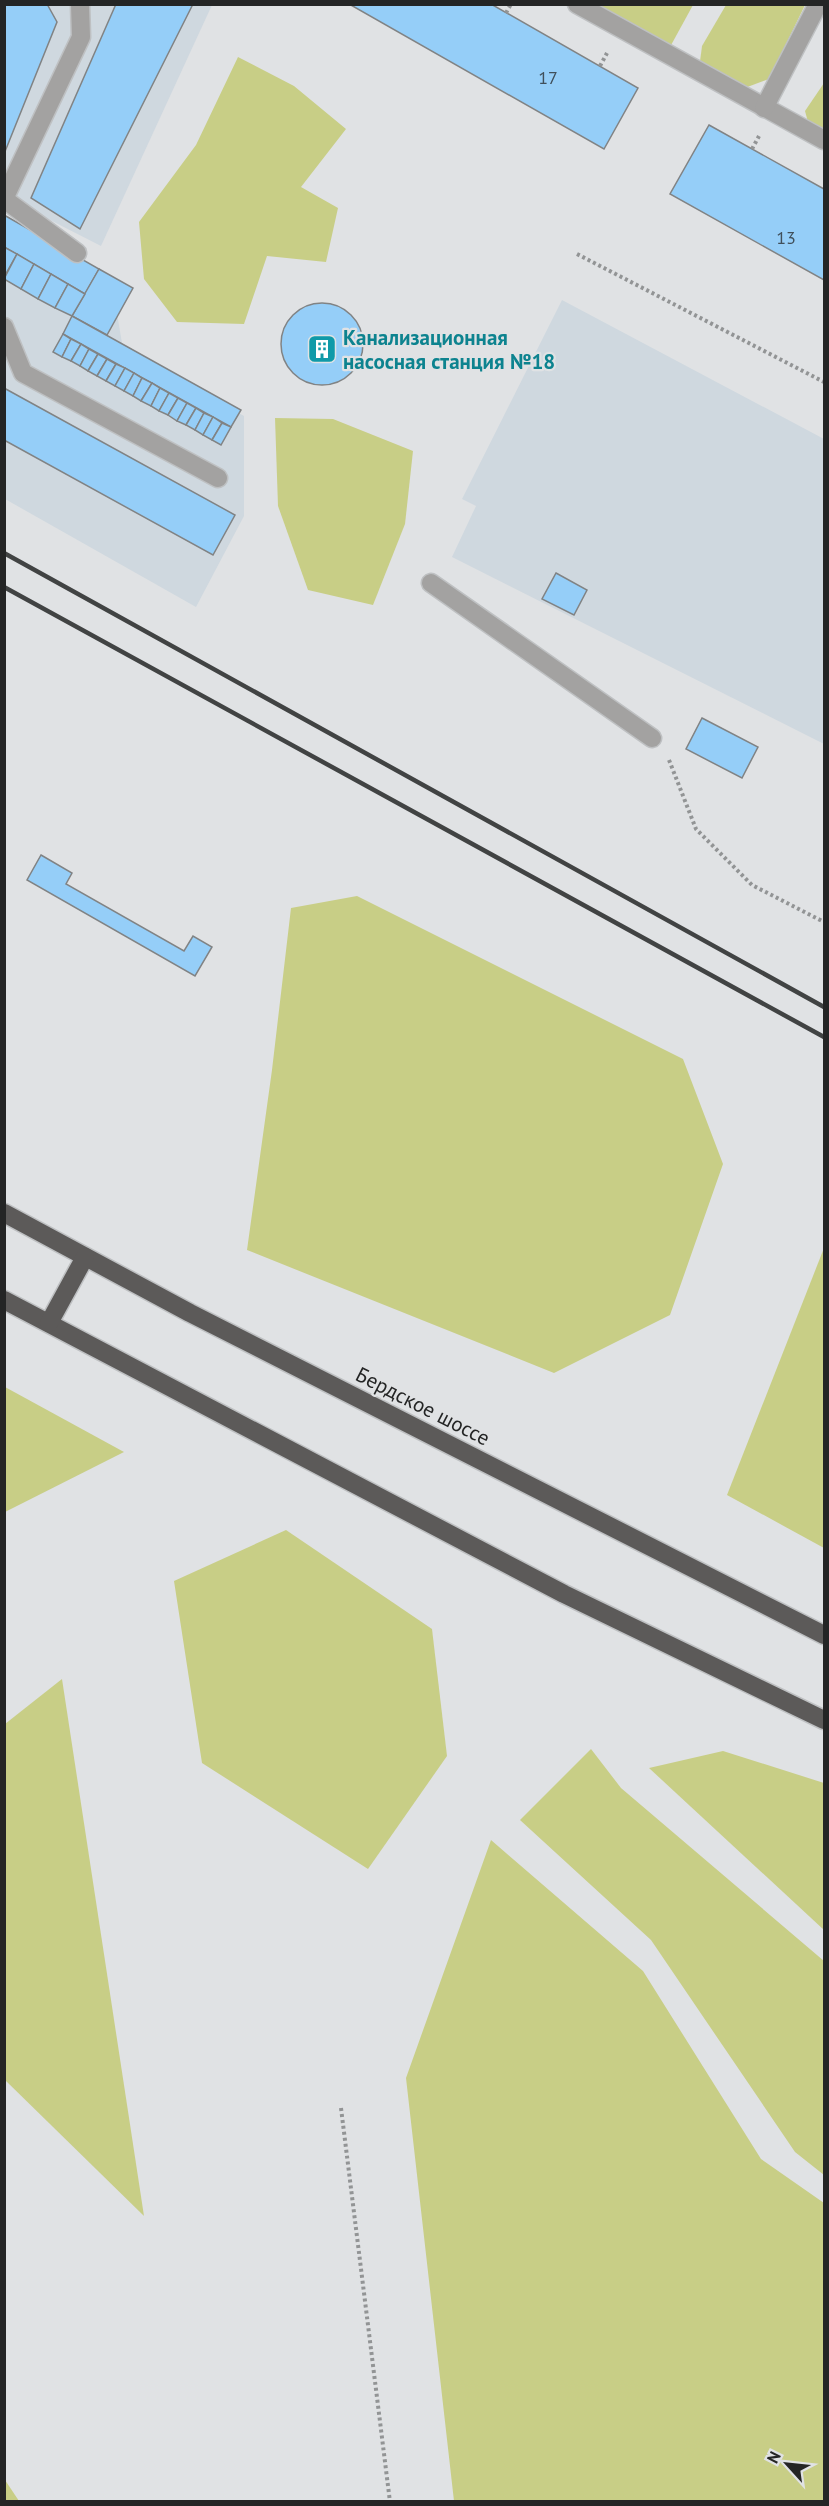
<svg xmlns="http://www.w3.org/2000/svg" width="829" height="2506" font-family="'PT Sans',sans-serif">
	<style>
		.built { fill: #cfd8df }
		.green { fill: #c8ce86 }
		.building { fill: #95cef8; stroke: #818384; stroke-width: 1.5 }
		.lines { fill: none; stroke-linecap: round; stroke-linejoin: round }
		.lane-casing { stroke: #bec0c2; stroke-width: 21 }
		.highway-casing { stroke: #bec0c2; stroke-width: 21 }
		.path { stroke: #929495; stroke-width: 4; stroke-dasharray: 3 3; stroke-linecap: butt }
		.lane { stroke: #a3a2a1; stroke-width: 18 }
		.highway { stroke: #5c5a59; stroke-width: 18 }
		.rail { stroke: #414343; stroke-width: 4.5 }
		.labels { text-anchor: middle; dominant-baseline: central; stroke-width: 4.5; stroke-linejoin: round; paint-order: stroke }
		.number-label { font-size: 18px; fill: #404f5a }
		.culture-label { font-size: 21px; font-weight: bold; fill: #0d838f; stroke: #e0e2e4; text-anchor: start }
		.street-label { font-size: 21px; fill: #242525; stroke: #e0e2e4 }
	</style>
	<rect width="100%" height="100%" fill="#e0e2e4"/>
	<g class="built">
		<polygon points="4,5 212,5 101,246 5,197"/>
		<polygon points="5,224 112,284 123,349 244,416 244,516 196,607 5,499"/>
		<polygon points="562,300 824,439 824,744 452,557 476,506 462,499"/>
	</g>
	<g class="green">
		<polygon points="588,5 693,5 670,47"/>
		<polygon points="726,5 805,5 769,79 726,95 698,77 702,46"/>
		<polygon points="238,57 294,86 346,129 301,187 338,208 326,262 267,256 244,324 177,322 144,279 139,222 196,145"/>
		<polygon points="824,83 824,149 814,144 805,111"/>
		<polygon points="275,418 333,419 413,451 405,524 373,605 308,590 278,506"/>
		<polygon points="357,896 683,1059 723,1164 670,1315 554,1373 247,1250 272,1070 291,908"/>
		<polygon points="824,1248 824,1548 727,1495"/>
		<polygon points="5,1387 124,1452 5,1512"/>
		<polygon points="286,1530 432,1629 447,1756 368,1869 202,1763 174,1581"/>
		<polygon points="62,1679 144,2216 5,2080 5,1724"/>
		<polygon points="591,1749 621,1788 824,1961 824,2175 795,2152 651,1940 520,1820"/>
		<polygon points="723,1751 824,1783 824,1930 649,1768"/>
		<polygon points="491,1840 643,1971 761,2159 824,2203 824,2501 454,2501 406,2078"/>
		<polygon points="5,2480 19,2501 5,2501"/>
	</g>
	<g class="building">
		<polygon points="4,4 47,4 57,22 4,154"/>
		<polygon points="116,4 193,4 80,229 31,198"/>
		<polygon points="349,4 491,4 638,88 604,149"/>
		<polygon points="709,125 824,189 824,280 670,194"/>
		<polygon points="4,215 99,269 85,294 4,247"/>
		<polygon points="4,247 17,254 4,277"/>
		<polygon points="17,254 34,264 21,289 4,279"/>
		<polygon points="34,264 51,274 38,299 21,289"/>
		<polygon points="99,269 133,288 107,335 72,316"/>
		<polygon points="51,274 68,284 55,308 38,299"/>
		<polygon points="68,284 85,294 72,316 55,308"/>
		<circle cx="322" cy="344" r="41"/>
		<polygon points="72,316 241,410 231,427 63,334"/>
		<polygon points="63,334 71,339 62,357 53,352"/>
		<polygon points="71,339 81,344 71,361 62,357"/>
		<polygon points="81,344 89,349 80,366 71,361"/>
		<polygon points="89,349 98,354 88,371 80,366"/>
		<polygon points="98,354 107,359 97,376 88,371"/>
		<polygon points="107,359 116,364 106,381 97,376"/>
		<polygon points="116,364 125,368 115,386 106,381"/>
		<polygon points="125,368 134,373 124,391 115,386"/>
		<polygon points="134,373 142,378 133,396 124,391"/>
		<polygon points="142,378 152,383 141,401 133,396"/>
		<polygon points="152,383 160,388 151,406 141,401"/>
		<polygon points="4,388 235,515 213,555 4,440"/>
		<polygon points="160,388 169,393 159,411 151,406"/>
		<polygon points="169,393 178,398 168,415 159,411"/>
		<polygon points="178,398 187,403 177,421 168,415"/>
		<polygon points="187,403 196,408 186,425 177,421"/>
		<polygon points="196,408 204,413 195,430 186,425"/>
		<polygon points="204,413 213,417 203,435 195,430"/>
		<polygon points="213,417 222,423 212,440 203,435"/>
		<polygon points="222,423 231,427 221,445 212,440"/>
		<polygon points="556,573 587,590 574,615 542,599"/>
		<polygon points="702,718 758,747 742,778 686,749"/>
		<polygon points="41,855 72,873 66,884 184,951 193,936 212,947 195,976 27,880"/>
	</g>
	<g class="lines">
		<g class="lane-casing">
			<g id="lane">
				<polyline points="577,4 824,140"/>
				<polyline points="764,108 818,4"/>
				<polyline points="4,199 81,37 80,4"/>
				<polyline points="4,199 77,253"/>
				<polyline points="4,327 23,373 218,478"/>
				<polyline points="431,583 652,738"/>
			</g>
		</g>
		<g class="highway-casing">
			<g id="highway">
				<polyline points="4,1213 190,1313 824,1635"/>
				<polyline points="4,1300 564,1594 824,1720"/>
				<polyline points="49,1323 85,1257"/>
			</g>
		</g>
		<g class="path">
			<polyline points="506,13 511,4"/>
			<polyline points="600,66 607,53"/>
			<polyline points="752,149 759,136"/>
			<polyline points="577,254 824,382"/>
			<polyline points="669,760 696,829 752,885 824,922"/>
			<polyline points="341,2108 390,2502"/>
		</g>
		<use href="#lane" class="lane"/>
		<use href="#highway" class="highway"/>
		<g class="rail">
			<polyline points="4,553 824,1007"/>
			<polyline points="4,587 824,1037"/>
		</g>
	</g>
	<defs>
		<g id="building-square" transform="scale(1.5)"><rect x="-9" y="-9" width="18" height="18" rx="4" fill="#0f9aa8" stroke="#e0e2e4"/><path d="M-4-6H4V6H1V3H-1V6H-4ZM-2.5-4.3h1.7v1.8h-1.7ZM.8-4.3h1.7v1.8H.8ZM-2.5-1h1.7V.8h-1.7ZM.8-1h1.7V.8H.8Z" fill="#fff"/></g>
	</defs>
	<g fill-rule="evenodd">
		<use href="#building-square" x="322" y="349"/>
	</g>
	<g class="labels">
		<g class="number-label">
			<text x="548" y="77">17</text>
			<text x="786" y="237">13</text>
		</g>
		<g class="culture-label">
			<text x="343" y="337">Канализационная<tspan x="343" dy="24">насосная станция №18</tspan></text>
		</g>
		<g class="street-label">
			<text transform="translate(423 1406) rotate(27)">Бердское шоссе</text>
		</g>
	</g>
	<rect width="829" height="2506" fill="none" stroke="#242525" stroke-width="12"/>
	<g transform="translate(787 2464) rotate(297)" stroke="#e0e2e4" stroke-width="4.5" paint-order="stroke">
	<path d="M0-4.5L10 22L0 15L-10 22Z" fill="#242525"/>
	<text y="-9" font-size="16" font-weight="bold" text-anchor="middle" fill="#242525">N</text>
	</g>
</svg>
